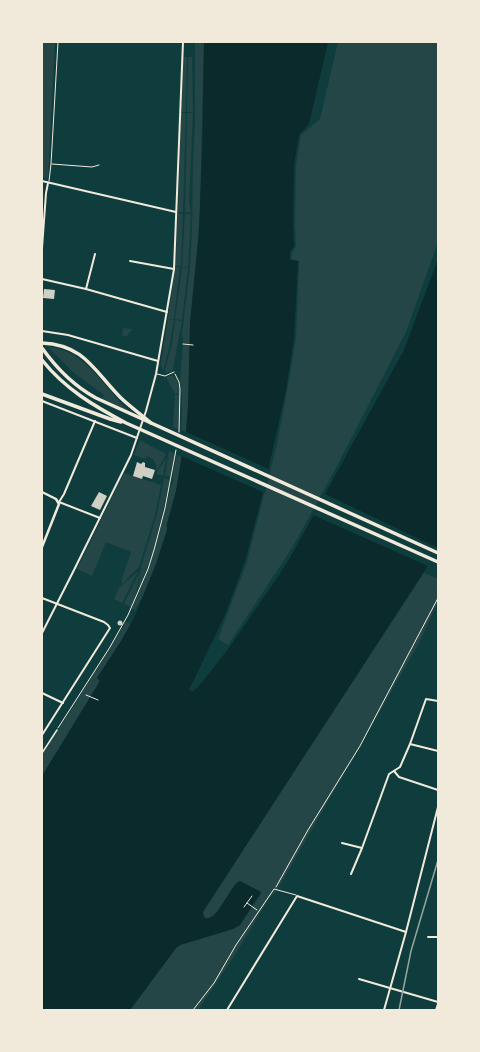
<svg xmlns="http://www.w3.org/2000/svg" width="480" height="1052" font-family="Raleway,sans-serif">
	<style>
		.green { fill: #244646 }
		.water { fill: #0a2a2b }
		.pier { fill: #0f3d3e }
		.building { fill: #cfcfc3 }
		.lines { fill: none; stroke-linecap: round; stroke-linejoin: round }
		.path { stroke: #f1e9da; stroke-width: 1 }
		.service { stroke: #f1e9da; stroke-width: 1 }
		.pedestrian { stroke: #f1e9da; stroke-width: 1.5 }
		.minor { stroke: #f1e9da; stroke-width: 2 }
		.tertiary { stroke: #f1e9da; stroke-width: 2.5 }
		.trunk { stroke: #f1e9da; stroke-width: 3.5 }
		.rail { stroke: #97a49c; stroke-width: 1.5 }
	</style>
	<rect width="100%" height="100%" fill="#0f3d3e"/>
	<g class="green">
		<polygon points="42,42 55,42 48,179 42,177"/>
		<polygon points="195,42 204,42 200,210 197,256 190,323 190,344 183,343 183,337 182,335 190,267 192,232 193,158 195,124"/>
		<polygon points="338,42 438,42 438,242 406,332 336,468 292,548 228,645 218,639 247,562 277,444 287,391 296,338 299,261 291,259 292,253 296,246 295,224 296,165 301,135 320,119"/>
		<polygon points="183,57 187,57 186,112 181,112"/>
		<polygon points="188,57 192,57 193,112 187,112"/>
		<polygon points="181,113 186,113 183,212 178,212"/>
		<polygon points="187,113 193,113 189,203 191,212 185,213"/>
		<polygon points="178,213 183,214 181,266 175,266"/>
		<polygon points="185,214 191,214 188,267 182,267"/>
		<polygon points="175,267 180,267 174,319 168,319"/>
		<polygon points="182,267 188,268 182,320 175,319"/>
		<polygon points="168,319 174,320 169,349 163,371 161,364"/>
		<polygon points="175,320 182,321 173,368 172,371 166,373 165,369 172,344"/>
		<polygon points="123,328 132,329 127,336 122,336"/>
		<polygon points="183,345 190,345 188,406 186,432 181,430 182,397 180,380"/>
		<path d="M48,347C87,350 104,389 130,412L102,398L104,395L74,373Z"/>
		<polygon points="173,375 177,380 180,393 175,394 166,377"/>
		<polygon points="180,394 178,429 173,427 175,395"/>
		<path d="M140,440L166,454L157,471C155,462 156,460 147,456L145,459L134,455Z"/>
		<polygon points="169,451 175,454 171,471 168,456"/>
		<polygon points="177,454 181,457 181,461 176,491 167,524 167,530 156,564 142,598 139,602 135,610 132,608 147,573 155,548 172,483 173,483 173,473"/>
		<polygon points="168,457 171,472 170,477 165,476"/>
		<polygon points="166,458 163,476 157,474 157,472"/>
		<polygon points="124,473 161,485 155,515 139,567 122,584 122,579 131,552 106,542 92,576 77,569"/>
		<polygon points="164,478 170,480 153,552 138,590 141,567 157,514"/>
		<polygon points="138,571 122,603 114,599 119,588"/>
		<polygon points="140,571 136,594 131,607 124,604"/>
		<polygon points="424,573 438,579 438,602 419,643 276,892 270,897 233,958 198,1010 130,1010 176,948 180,945 233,929 240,925 261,894 261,892 240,881 236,883 214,916 208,919 204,916 203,912 225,877"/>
		<polygon points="126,622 131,624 121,641 97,678 100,681 42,776 42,755"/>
	</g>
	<path class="water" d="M204,42H328L309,124L299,135L294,165L293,226L294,246L290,252V260L298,261L294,338L286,390L263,493L245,561L225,615L189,690L193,692L203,681L229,648L279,575L291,556L404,350L438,259V550L203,912L204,918C218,923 229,886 240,881L261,892L240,925L233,929L180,945L176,948L130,1010H42V776L100,681L97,678L121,641L134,618L156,564L167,530V524L176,491L186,432L188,406L190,323L199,230L202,153Z"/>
	<g class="pier">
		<polygon points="184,431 271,470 265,493 179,455"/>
		<polygon points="323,493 438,548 438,554 430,567 311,514"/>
	</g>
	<g class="building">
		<polygon points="44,289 55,290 54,299 43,298"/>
		<polygon points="137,462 141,464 143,462 145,463 145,467 155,470 152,479 143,476 142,479 133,476"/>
		<polygon points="99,492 107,496 100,510 91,506"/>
		<circle cx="120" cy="623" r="2.5"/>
	</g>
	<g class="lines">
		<g class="path">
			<polyline points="183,344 193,345"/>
			<polyline points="175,374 179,382 180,389 179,432"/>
			<polyline points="86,695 98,700"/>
			<polyline points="58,728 110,647 128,615 148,569 154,550 165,508 176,450"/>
			<polyline points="276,887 308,830 360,746 438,598"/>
			<polyline points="247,903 257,910"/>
			<polyline points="244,907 252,896"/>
		</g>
		<g class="service">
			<polyline points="52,164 92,167 99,165"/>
			<polyline points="49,181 51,164 58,42"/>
			<polyline points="157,374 165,376 174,372"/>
			<polyline points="193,1010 214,983 236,945 274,889 296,895"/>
		</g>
		<polyline class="pedestrian" points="42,753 57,730"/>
		<g class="minor">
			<polyline points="42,181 176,212"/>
			<polyline points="42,248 46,193 48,183"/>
			<polyline points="130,261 174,269"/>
			<polyline points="42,279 86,289 167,312"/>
			<polyline points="86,289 95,254"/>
			<polyline points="42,331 68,335 158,361"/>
			<polyline points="42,401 137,438"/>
			<polyline points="95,421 64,494 59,502 100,518"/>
			<polyline points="42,598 104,622 108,625 110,628 42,735"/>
			<polyline points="42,633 74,570 131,455 146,411 156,374 174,269 183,42"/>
			<polyline points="42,693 63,703"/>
			<polyline points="410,744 438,751"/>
			<polyline points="394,771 399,777 438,790"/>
			<polyline points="342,843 362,848"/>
			<polyline points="351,874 362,848 389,774 400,767 410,744 426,699 438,701"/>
			<polyline points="428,937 438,937"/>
			<polyline points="359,979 438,1002"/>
			<polyline points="227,1010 297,896 406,932"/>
			<polyline points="384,1010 406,932 438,807"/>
			<polyline points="436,1010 438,1004"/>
		</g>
		<polyline class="tertiary" points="42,492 56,499 59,504 42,547"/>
		<g class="trunk">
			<path d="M42,343C85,345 94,371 120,397C130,407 141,414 151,423"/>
			<path d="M42,348C57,369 74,386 96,398L438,553"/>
			<path d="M42,360C65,389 94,406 126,423L438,562"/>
			<polyline points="42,394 110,419 121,422"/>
		</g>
		<polyline class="rail" points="399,1010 411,951 438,860"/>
	</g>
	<rect width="480" height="1052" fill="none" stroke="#f1e9da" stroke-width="86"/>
</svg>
